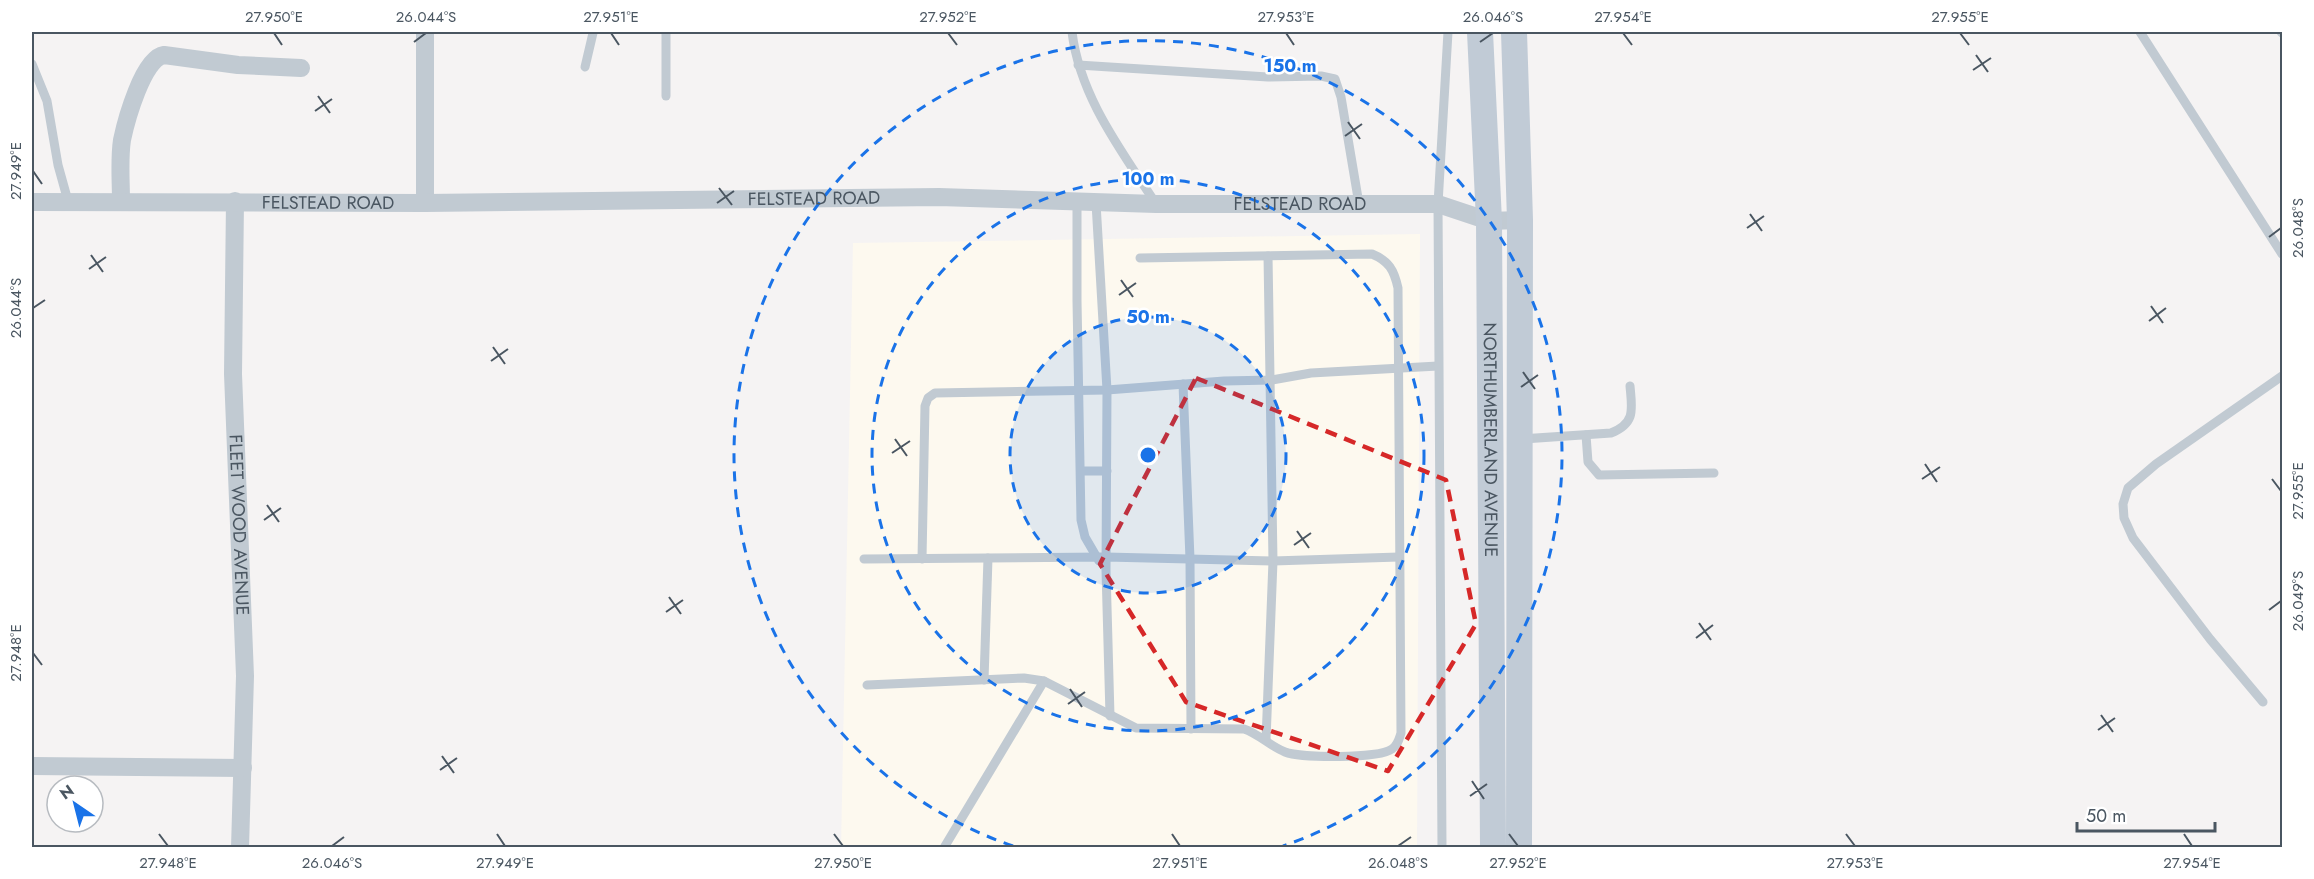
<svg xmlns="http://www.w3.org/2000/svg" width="2314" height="879" font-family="Jost,sans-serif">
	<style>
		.commercial { fill: #fdf9ef }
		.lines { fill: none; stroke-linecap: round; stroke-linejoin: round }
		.lane { stroke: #c1cad2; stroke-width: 9 }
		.street { stroke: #c1cad2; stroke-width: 18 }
		.secondary { stroke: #c1cbd6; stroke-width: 26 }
		.marked { fill: none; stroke: #d62828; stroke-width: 4.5; stroke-dasharray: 12 8; stroke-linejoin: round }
		.ticks { fill: none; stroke: #4a5661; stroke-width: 2 }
		.ring { fill: none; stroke: #1a73e8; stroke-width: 3; stroke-dasharray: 10 8 }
		.labels { text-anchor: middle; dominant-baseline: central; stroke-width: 5; stroke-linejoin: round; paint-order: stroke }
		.street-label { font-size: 18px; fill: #4a5661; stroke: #fff }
		.centre { fill: #1a73e8; stroke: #fff; stroke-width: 3 }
		.ring-label { font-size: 18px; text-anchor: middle; font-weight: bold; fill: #1a73e8; stroke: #fff; stroke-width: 5; stroke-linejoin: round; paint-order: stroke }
		.neatline { fill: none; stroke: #4a5661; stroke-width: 2 }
		.ticks-label { font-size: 15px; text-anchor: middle; fill: #4a5661 }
	</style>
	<rect width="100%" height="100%" fill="#f5f3f3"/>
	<polygon class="commercial" points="1420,234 1417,847 841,848 853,243"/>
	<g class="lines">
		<g class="lane">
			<path d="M1072,32C1080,97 1121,150 1156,204"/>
			<polyline points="2140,32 2282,254"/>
			<polyline points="2281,32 2282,33"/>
			<polyline points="32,64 47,101 58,165 68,201 71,202"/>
			<polyline points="1078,65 1268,77 1321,76 1335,79 1341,97 1359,204"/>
			<polyline points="585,67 593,33"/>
			<polyline points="666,96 666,32"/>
			<polyline points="1077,202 1077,301 1081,520 1085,537 1099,561"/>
			<polyline points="1096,203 1107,390 1106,570 1110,716"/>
			<polyline points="1183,384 1190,559 1191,729"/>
			<polyline points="1586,435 1588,462 1599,475 1714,473"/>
			<path d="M1522,439L1611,433C1636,423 1632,409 1630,386"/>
			<polyline points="1081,471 1107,471"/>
			<polyline points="864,559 1106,557 1273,561 1399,557"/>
			<polyline points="922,559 925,406 928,398 935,393 1107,390 1224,381 1272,380 1311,373 1438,366"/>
			<polyline points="984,680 988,558"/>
			<path d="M867,685L1024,678L1044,681L1136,728L1244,729C1259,734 1270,746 1285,752C1301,758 1379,759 1392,749C1398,745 1399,739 1401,733L1398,288C1394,270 1389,261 1372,254L1140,258"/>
			<polyline points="2263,702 2210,639 2133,538 2124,518 2123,504 2128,488 2156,464 2282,376"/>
			<polyline points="1266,740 1273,561 1268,256"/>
			<polyline points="945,846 1044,681"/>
			<polyline points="1442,848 1438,204 1448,32"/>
		</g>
		<g class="street">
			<polyline points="425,32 425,203"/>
			<path d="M121,201C121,181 119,160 122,140C126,121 143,58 164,55L238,65L301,68"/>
			<path id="s1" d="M235,201L233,374L245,676L240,848"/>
			<path id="s2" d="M32,202L425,203L939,197L1156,204H1438L1489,221L1520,220"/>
			<polyline points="32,766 243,768"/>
		</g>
		<g class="secondary">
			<path id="s3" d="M1480,32L1489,221L1493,848"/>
			<polyline points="1514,32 1520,220 1519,848"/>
		</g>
	</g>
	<path class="marked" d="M1196,378L1446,480L1476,624L1388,771L1186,702L1100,564Z"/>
	<path class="ticks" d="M274,33L282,45M611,33L619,45M948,33L957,45M1286,33L1294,45M1623,33L1632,45M1960,33L1969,45M414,42L426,33M1480,42L1493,33M1976,55L1988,72M1973,70L1991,58M318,96L330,113M315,111L332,99M1348,122L1360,139M1345,136L1362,124M33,171L42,184M719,188L732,205M717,203L734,191M1750,214L1762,231M1747,228L1764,216M2269,237L2281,228M91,255L103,272M89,269L106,257M1121,280L1133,297M1119,295L1136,283M2151,306L2163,323M33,308L45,300M2149,321L2166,308M493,347L505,364M491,361L508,349M1523,372L1535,389M1521,387L1538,375M895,439L907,456M892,453L910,441M1925,464L1937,482M1922,479L1940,467M2272,479L2281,491M267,505L279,522M264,520L281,508M1297,531L1309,548M1294,545L1311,533M669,597L681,614M2269,610L2281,601M666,612L683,600M1699,623L1711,640M1696,638L1713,625M33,653L42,665M1070,689L1082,707M1068,704L1085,692M2101,715L2113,732M2098,730L2115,718M442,756L454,773M440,770L457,758M1472,781L1484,799M1470,796L1487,784M159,834L168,846M497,834L505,846M834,834L843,846M1172,834L1180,846M1509,834L1518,846M1846,834L1855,846M2184,834L2192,846M332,846L344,837M1398,846L1411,837"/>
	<circle cx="1148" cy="455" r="138" fill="#1a73e8" fill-opacity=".12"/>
	<g class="ring">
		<circle cx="1148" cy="455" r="138"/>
		<circle cx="1148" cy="455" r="276"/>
		<path d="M1013 846A414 414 0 1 1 1283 846"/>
	</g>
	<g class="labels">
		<g class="street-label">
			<text stroke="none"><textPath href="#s2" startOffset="782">FELSTEAD ROAD</textPath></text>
			<text stroke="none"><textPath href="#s2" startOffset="296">FELSTEAD ROAD</textPath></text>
			<text stroke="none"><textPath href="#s2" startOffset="1268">FELSTEAD ROAD</textPath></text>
			<text stroke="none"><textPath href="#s3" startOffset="408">NORTHUMBERLAND AVENUE</textPath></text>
			<text stroke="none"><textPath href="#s1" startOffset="324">FLEET WOOD AVENUE</textPath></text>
		</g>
	</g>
	<circle cx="1148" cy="455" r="9" class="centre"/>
	<g class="ring-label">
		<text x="1290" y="72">150 m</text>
		<text x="1148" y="185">100 m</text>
		<text x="1148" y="323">50 m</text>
	</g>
	<rect width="2314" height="879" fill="none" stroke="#ffffff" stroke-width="66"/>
	<g transform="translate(75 804) rotate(325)"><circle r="28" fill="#ffffff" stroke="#b7bbc0" stroke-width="1.5"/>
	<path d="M0-4.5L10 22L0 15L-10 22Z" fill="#1a73e8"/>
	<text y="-9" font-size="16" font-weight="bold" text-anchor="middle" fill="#4a5661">N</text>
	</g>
	<path d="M2077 822v9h138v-9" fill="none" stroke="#4a5661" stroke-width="3"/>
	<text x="2086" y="822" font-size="18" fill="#4a5661" stroke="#ffffff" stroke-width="4.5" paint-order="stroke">50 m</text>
	<rect x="33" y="33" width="2248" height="813" class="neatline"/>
	<g class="ticks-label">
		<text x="274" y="22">27.950°E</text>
		<text x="426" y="22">26.044°S</text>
		<text x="611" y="22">27.951°E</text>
		<text x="948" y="22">27.952°E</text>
		<text x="1286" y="22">27.953°E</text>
		<text x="1493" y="22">26.046°S</text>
		<text x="1623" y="22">27.954°E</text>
		<text x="1960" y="22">27.955°E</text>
		<text transform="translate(16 171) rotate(-90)" y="5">27.949°E</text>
		<text transform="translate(2298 228) rotate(-90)" y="5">26.048°S</text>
		<text transform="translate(16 308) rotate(-90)" y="5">26.044°S</text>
		<text transform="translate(2298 491) rotate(-90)" y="5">27.955°E</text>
		<text transform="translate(2298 601) rotate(-90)" y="5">26.049°S</text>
		<text transform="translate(16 653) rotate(-90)" y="5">27.948°E</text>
		<text x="168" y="868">27.948°E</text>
		<text x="332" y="868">26.046°S</text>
		<text x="505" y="868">27.949°E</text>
		<text x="843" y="868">27.950°E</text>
		<text x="1180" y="868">27.951°E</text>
		<text x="1398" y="868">26.048°S</text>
		<text x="1518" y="868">27.952°E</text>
		<text x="1855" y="868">27.953°E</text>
		<text x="2192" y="868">27.954°E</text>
	</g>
</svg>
